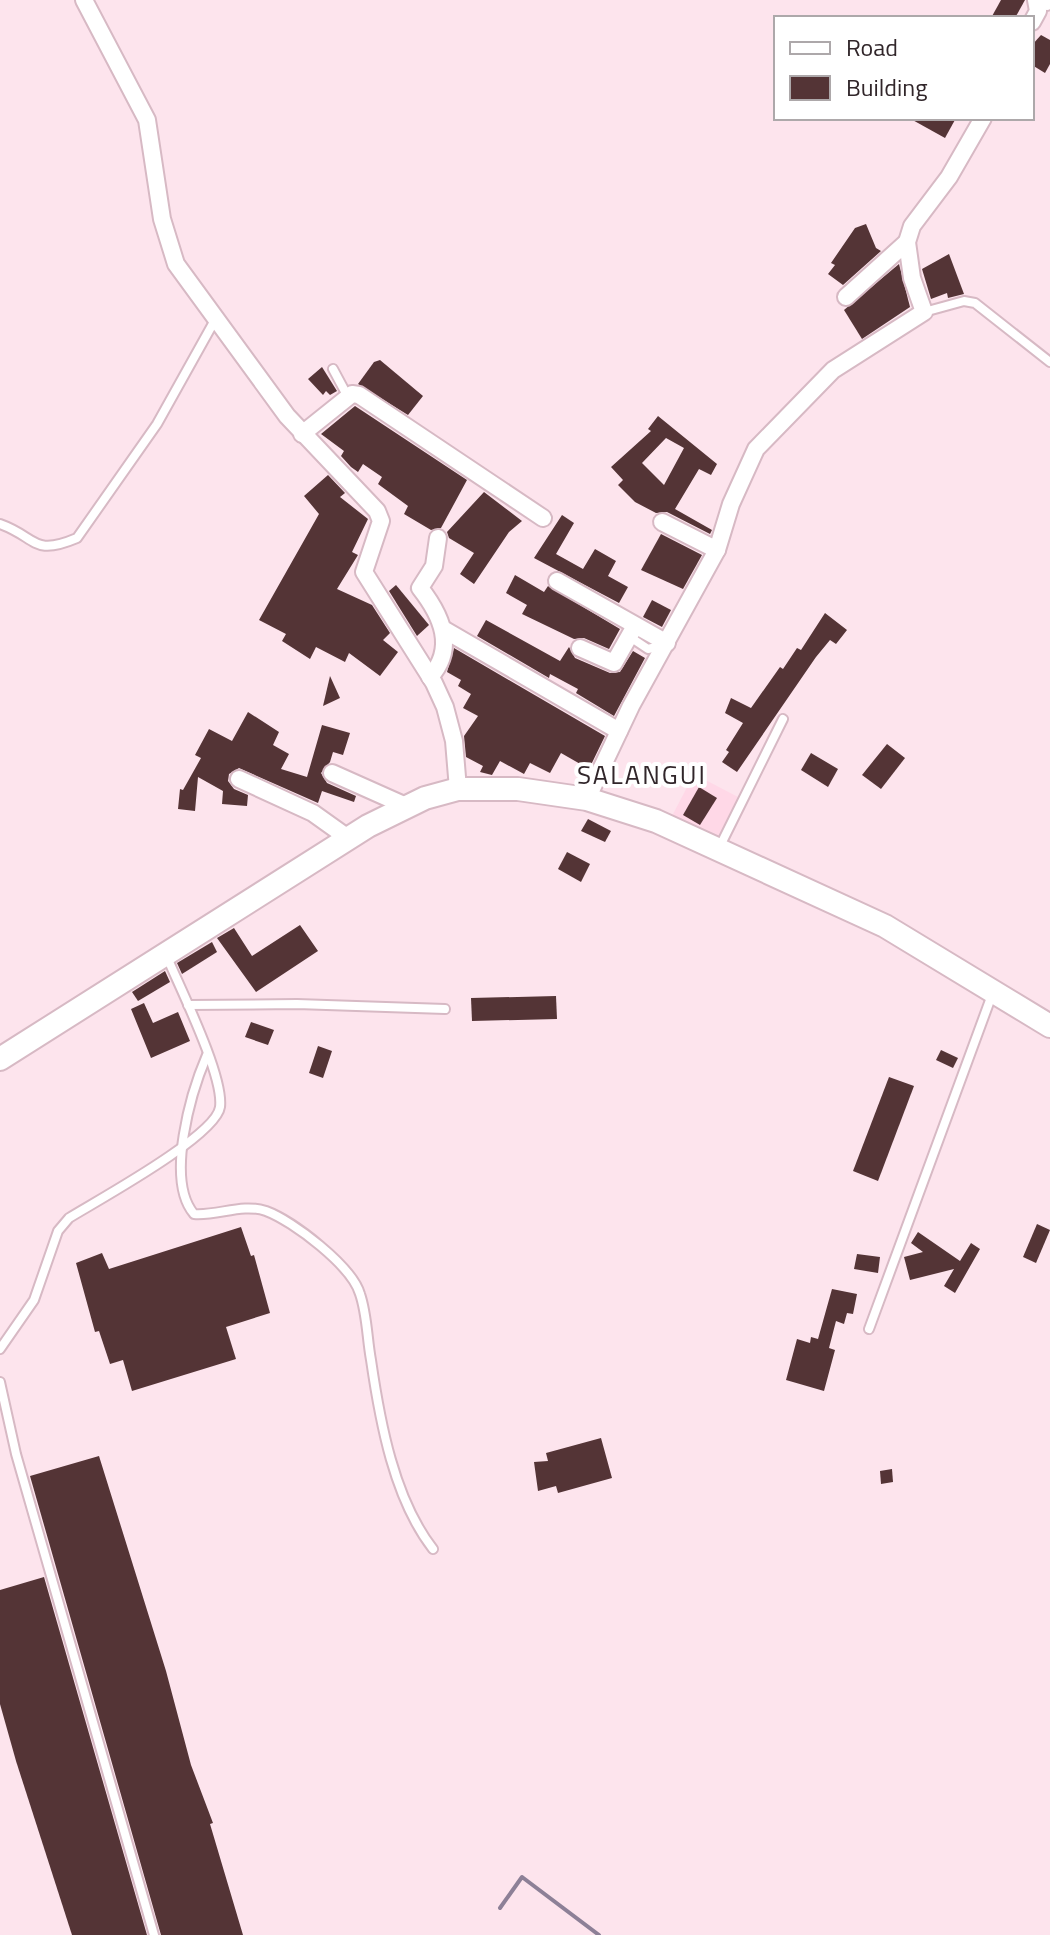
<svg xmlns="http://www.w3.org/2000/svg" width="1050" height="1935" font-family="'Titillium Web',sans-serif">
	<style>
		.built { fill: #ffd8e7 }
		.lines { fill: none; stroke-linecap: round; stroke-linejoin: round }
		.stream { stroke: #8d8097; stroke-width: 4 }
		.building { fill: #543436; fill-rule: evenodd }
		.service-casing { stroke: #d7b9c4; stroke-width: 12 }
		.minor-casing { stroke: #d7b9c4; stroke-width: 20 }
		.tertiary-casing { stroke: #d7b9c4; stroke-width: 26 }
		.service { stroke: #fff; stroke-width: 8 }
		.minor { stroke: #fff; stroke-width: 16 }
		.tertiary { stroke: #fff; stroke-width: 22 }
		.labels { text-anchor: middle; dominant-baseline: central; stroke-width: 8; stroke-linejoin: round; paint-order: stroke }
		.quarter-label { font-size: 26px; letter-spacing: 2px; fill: #31262a; stroke: #fff }
	</style>
	<rect width="100%" height="100%" fill="#fde4ed"/>
	<polygon class="built" points="694,774 738,797 717,839 672,816"/>
	<g class="lines">
		<polyline class="stream" points="500,1908 522,1877 599,1935"/>
	</g>
	<g class="building">
		<polygon points="1001,0 1025,0 1015,18 991,18"/>
		<polygon points="1041,35 1050,40 1050,64 1045,73 1032,65 1032,45"/>
		<polygon points="909,118 956,118 945,138"/>
		<polygon points="866,224 876,248 881,251 843,285 828,274 835,265 831,263 855,228"/>
		<polygon points="949,254 964,294 948,298 947,293 931,299 922,269"/>
		<polygon points="899,264 910,307 862,339 844,310"/>
		<polygon points="380,360 423,396 408,415 358,384 374,362"/>
		<polygon points="322,367 337,391 330,395 326,391 323,395 308,379"/>
		<polygon points="355,406 467,480 441,528 431,530 404,514 408,506 378,484 382,477 363,464 358,472 351,467 341,456 344,451 321,434"/>
		<path d="M658,416L717,464L711,475L699,469L675,509L712,530L710,534L667,512L656,513L635,502L618,485L623,480L611,467L651,431L648,429ZM666,438L684,448L664,485L642,463Z"/>
		<polygon points="328,475 345,493 340,497 368,519 352,552 358,555 337,589 372,605 390,633 383,640 398,652 380,676 349,653 345,662 316,647 310,659 282,641 286,634 259,620 319,514 304,496"/>
		<polygon points="484,492 522,521 509,532 474,584 460,574 474,553 449,538 447,532"/>
		<polygon points="562,515 574,523 556,554 583,569 595,549 616,561 608,576 628,587 619,603 534,558"/>
		<polygon points="661,534 702,555 683,589 641,570"/>
		<polygon points="515,575 544,592 548,586 620,629 609,649 584,638 574,639 522,614 527,605 506,593"/>
		<polygon points="396,585 429,625 417,636 389,591"/>
		<polygon points="652,600 671,610 662,627 643,617"/>
		<polygon points="825,613 847,630 836,644 830,640 816,657 737,772 722,762 729,752 726,750 743,723 725,713 731,698 751,708 780,667 783,669 797,648 801,650"/>
		<polygon points="486,620 560,661 569,647 575,658 610,673 620,672 633,651 645,658 614,716 576,693 578,689 550,674 549,678 477,636"/>
		<polygon points="454,648 605,736 589,769 561,753 550,773 530,763 524,774 500,761 492,775 480,772 483,766 466,757 464,736 478,716 463,708 471,694 458,686 461,680 447,672"/>
		<polygon points="330,676 340,698 323,706"/>
		<polygon points="248,712 279,732 273,745 289,754 281,769 307,777 322,725 350,733 343,755 333,752 330,762 321,773 327,783 356,796 354,802 322,791 318,803 239,768 229,774 228,781 234,789 248,795 247,806 222,804 223,791 198,777 195,811 178,809 180,789 183,790 201,758 195,755 209,729 232,741"/>
		<polygon points="887,744 905,758 881,789 862,775"/>
		<polygon points="811,753 838,769 828,787 801,770"/>
		<polygon points="699,787 717,798 700,825 683,815"/>
		<polygon points="588,819 611,831 605,842 581,831"/>
		<polygon points="567,852 590,864 581,882 558,869"/>
		<polygon points="300,925 318,951 256,992 217,938 234,928 252,956"/>
		<polygon points="212,942 217,952 182,974 177,963"/>
		<polygon points="165,971 170,982 138,1001 132,992"/>
		<polygon points="556,996 557,1019 472,1021 471,998"/>
		<polygon points="144,1003 153,1023 178,1012 190,1041 151,1058 131,1009"/>
		<polygon points="251,1022 274,1030 268,1045 245,1037"/>
		<polygon points="318,1046 332,1051 323,1078 309,1073"/>
		<polygon points="941,1050 958,1058 953,1068 936,1060"/>
		<polygon points="889,1077 914,1086 878,1181 853,1171"/>
		<polygon points="1037,1224 1050,1230 1036,1263 1023,1257"/>
		<polygon points="241,1227 251,1256 254,1255 270,1313 226,1327 236,1359 132,1391 123,1360 110,1364 99,1331 95,1332 76,1263 102,1253 109,1269"/>
		<polygon points="918,1232 960,1261 971,1243 980,1249 955,1293 944,1286 954,1269 910,1280 904,1257 923,1252 911,1243"/>
		<polygon points="857,1254 880,1257 878,1273 854,1269"/>
		<polygon points="832,1289 857,1294 853,1314 847,1313 844,1324 836,1321 829,1348 835,1350 824,1391 786,1380 797,1339 810,1343 811,1337 818,1339"/>
		<polygon points="601,1438 612,1478 558,1493 556,1486 538,1491 534,1462 548,1461 546,1453"/>
		<polygon points="99,1456 166,1671 191,1765 213,1823 210,1824 243,1935 161,1935 30,1476"/>
		<polygon points="892,1469 893,1482 881,1484 880,1471"/>
		<polygon points="44,1577 147,1935 72,1935 16,1761 0,1704 0,1590"/>
	</g>
	<g class="lines">
		<g class="service-casing">
			<g id="service">
				<polyline points="1047,6 1047,0"/>
				<polyline points="924,312 964,301 975,303 1050,362"/>
				<polyline points="333,369 348,397"/>
				<path d="M0,524C37,537 32,557 77,538L157,424L215,320"/>
				<polyline points="630,637 648,649 660,646"/>
				<polyline points="720,846 783,719"/>
				<polyline points="188,1005 297,1004 445,1009"/>
				<path d="M207,1055C191,1092 165,1180 194,1214C218,1216 242,1203 266,1211C293,1221 352,1266 360,1294C367,1314 367,1338 371,1360C380,1422 394,1499 433,1549"/>
				<polyline points="869,1329 993,992"/>
				<path d="M0,1349L34,1300L58,1231L69,1218C98,1200 216,1136 220,1107C224,1076 180,988 167,957"/>
				<polyline points="0,1382 16,1454 154,1935"/>
			</g>
		</g>
		<g class="minor-casing">
			<g id="minor">
				<polyline points="84,0 147,120 162,219 176,264 287,416 377,511 381,521 364,572 434,683 445,707 454,741 458,789"/>
				<polyline points="1032,22 1038,11 1036,0"/>
				<polyline points="846,297 907,242"/>
				<polyline points="302,434 352,394 359,395 543,518"/>
				<polyline points="662,522 717,550"/>
				<polyline points="557,581 667,643"/>
				<polyline points="443,629 619,731"/>
				<polyline points="580,648 614,663 635,626"/>
				<path d="M430,677C456,648 442,616 420,588L434,566L438,538"/>
				<polyline points="332,773 406,806"/>
				<polyline points="239,779 313,813 348,838"/>
				<polyline points="587,799 631,706 717,550 731,504 756,449 833,370 924,312 912,278 907,242 912,226 949,177 983,118"/>
			</g>
		</g>
		<g class="tertiary-casing">
			<polyline id="tertiary" points="0,1059 368,826 425,798 458,789 518,789 587,799 656,821 885,926 1050,1026"/>
		</g>
		<use href="#service" class="service"/>
		<use href="#minor" class="minor"/>
		<use href="#tertiary" class="tertiary"/>
	</g>
	<g class="labels">
		<g class="quarter-label">
			<text x="642" y="774">SALANGUI</text>
		</g>
	</g>
	<rect x="774" y="16" width="260" height="104" fill="#ffffff" stroke="#ada8aa" stroke-width="2"/>
	<rect x="790" y="42" width="40" height="12" fill="#ffffff" stroke="#ada8aa" stroke-width="2"/>
	<text x="846" y="56" font-size="24" fill="#31262a">Road</text>
	<rect x="790" y="76" width="40" height="24" fill="#543436" stroke="#ada8aa" stroke-width="2"/>
	<text x="846" y="96" font-size="24" fill="#31262a">Building</text>
</svg>
